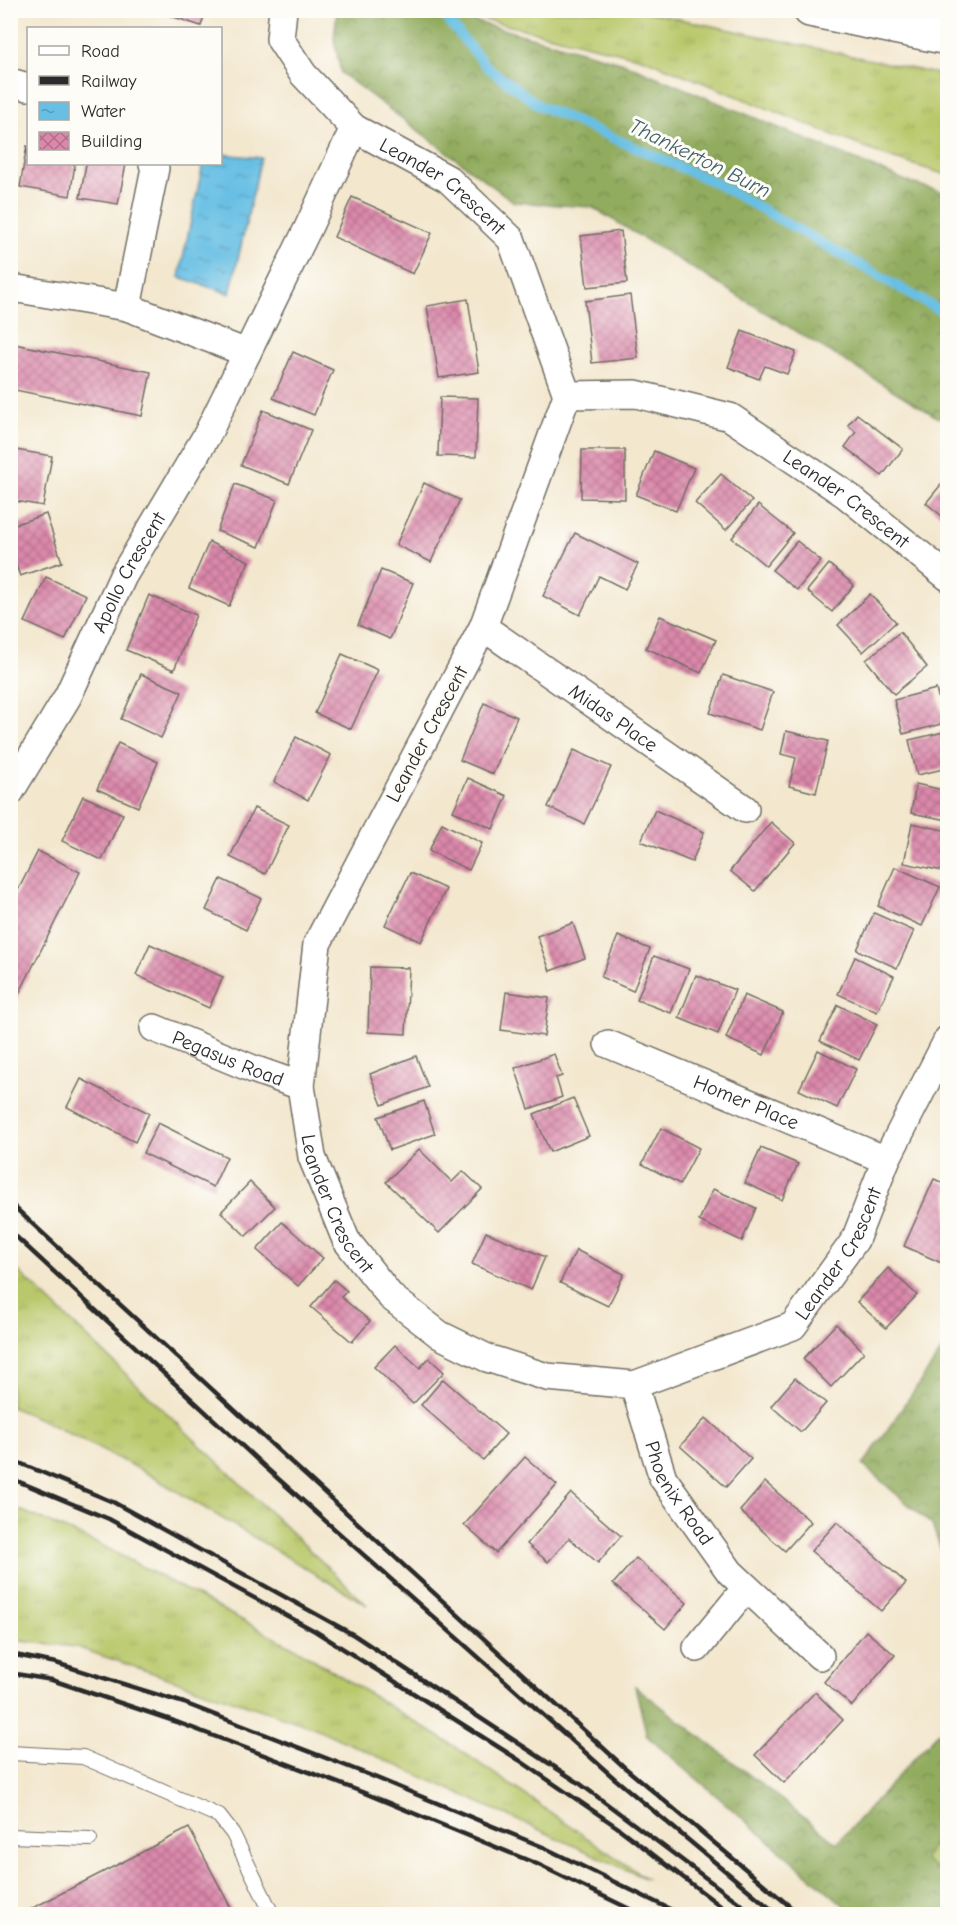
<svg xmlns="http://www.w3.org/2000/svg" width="958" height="1925" font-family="'Comic Neue',sans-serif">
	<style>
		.grass { fill: url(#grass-tufts); stroke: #727a4a; stroke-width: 1.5 }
		.forest { fill: url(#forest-crowns); stroke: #5e6c44; stroke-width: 1.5 }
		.water { fill: url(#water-ripples); stroke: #497588; stroke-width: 1.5 }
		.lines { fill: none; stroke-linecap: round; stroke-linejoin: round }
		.stream { stroke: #67bfe4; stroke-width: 10 }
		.building { fill: url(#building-cross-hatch) }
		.lane-casing { stroke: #716d64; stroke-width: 16 }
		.street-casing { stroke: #716d64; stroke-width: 30 }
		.primary-casing { stroke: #716d64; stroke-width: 36 }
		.lane { stroke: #fff; stroke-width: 14 }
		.street { stroke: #fff; stroke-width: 27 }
		.primary { stroke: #fff; stroke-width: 33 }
		.rail { stroke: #2b2b2b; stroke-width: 4.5 }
		.labels { text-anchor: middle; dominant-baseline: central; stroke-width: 6; stroke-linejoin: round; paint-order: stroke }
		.street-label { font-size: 20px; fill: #2b2b2b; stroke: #fdfcf7 }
		.water-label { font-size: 21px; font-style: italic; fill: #405f6c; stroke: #fdfcf7 }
	</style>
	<defs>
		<pattern id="grass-tufts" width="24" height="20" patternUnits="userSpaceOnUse" patternTransform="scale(1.5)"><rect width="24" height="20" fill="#b9c86a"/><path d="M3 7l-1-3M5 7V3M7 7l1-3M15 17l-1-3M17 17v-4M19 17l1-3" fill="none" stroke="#9fac5c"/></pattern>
		<pattern id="forest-crowns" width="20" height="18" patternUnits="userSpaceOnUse" patternTransform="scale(1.5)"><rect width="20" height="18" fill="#92ac5e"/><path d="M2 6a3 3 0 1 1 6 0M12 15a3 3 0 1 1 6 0" fill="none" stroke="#778c4e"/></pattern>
		<pattern id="water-ripples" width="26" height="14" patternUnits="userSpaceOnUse" patternTransform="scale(1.5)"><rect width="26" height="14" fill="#67bfe4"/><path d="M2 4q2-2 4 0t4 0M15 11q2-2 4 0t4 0" fill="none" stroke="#559bb9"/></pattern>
		<pattern id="building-cross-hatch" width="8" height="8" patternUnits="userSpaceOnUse" patternTransform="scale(1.5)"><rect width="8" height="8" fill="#db88ab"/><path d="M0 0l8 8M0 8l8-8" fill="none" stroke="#b26f8b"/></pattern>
	</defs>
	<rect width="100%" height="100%" fill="#fdfcf7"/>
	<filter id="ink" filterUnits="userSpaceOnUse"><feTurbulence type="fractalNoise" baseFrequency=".0167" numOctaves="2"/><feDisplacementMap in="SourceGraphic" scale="12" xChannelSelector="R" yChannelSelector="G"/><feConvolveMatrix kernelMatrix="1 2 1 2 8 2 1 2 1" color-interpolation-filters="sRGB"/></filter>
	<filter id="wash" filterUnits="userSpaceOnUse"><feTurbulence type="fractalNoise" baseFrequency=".008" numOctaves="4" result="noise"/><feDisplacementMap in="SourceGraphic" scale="24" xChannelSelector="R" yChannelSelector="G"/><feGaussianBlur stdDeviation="1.35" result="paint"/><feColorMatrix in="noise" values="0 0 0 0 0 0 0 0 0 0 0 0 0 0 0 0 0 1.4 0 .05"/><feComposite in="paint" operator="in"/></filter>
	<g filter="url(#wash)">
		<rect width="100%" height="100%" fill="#f3e7ce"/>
		<g class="grass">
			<polygon points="449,11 642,11 947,76 947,175 888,157 642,58"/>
			<polygon points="10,1263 367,1605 143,1471 42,1420 11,1407"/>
			<polygon points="11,1506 103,1546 300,1651 454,1746 647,1879 315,1728 76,1647 11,1640"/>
			<polygon points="947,1820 947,1876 924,1860"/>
		</g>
		<g class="forest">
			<polygon points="337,11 437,11 621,62 911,183 947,193 947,420 937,417 592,207 514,202 341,73 334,39"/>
			<polygon points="947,1343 947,1565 932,1525 863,1465"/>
			<polygon points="635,1686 837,1843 944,1726 947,1701 947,1820 924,1860 947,1876 947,1914 854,1914 647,1736"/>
		</g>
		<polygon class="water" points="221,154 261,158 230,294 179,277 203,164 220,164"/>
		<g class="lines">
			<polyline class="stream" points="449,22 487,67 540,106 714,182 948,315"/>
		</g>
		<g id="blocks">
			<g class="building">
				<polygon points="153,10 206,10 201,26"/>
				<polygon points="27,145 28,164 75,164 70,196 20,187"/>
				<polygon points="86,164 126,164 118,204 80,198"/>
				<polygon points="352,197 432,233 413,274 334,237"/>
				<polygon points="621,231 627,283 587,287 581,236"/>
				<polygon points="630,295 638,358 592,363 585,301"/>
				<polygon points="468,299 479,372 439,378 427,306"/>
				<polygon points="742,331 796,352 787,374 765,366 759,379 728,367"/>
				<polygon points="10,343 151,372 142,416 10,389"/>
				<polygon points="293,352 333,370 314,415 273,398"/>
				<polygon points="440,397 478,398 476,457 438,456"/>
				<polygon points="263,410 311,430 289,484 241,465"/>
				<polygon points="857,414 903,449 882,476 845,447 856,432 848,425"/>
				<polygon points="10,449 52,456 43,506 10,500"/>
				<polygon points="582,450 625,450 625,499 581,498"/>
				<polygon points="654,451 694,468 676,511 636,495"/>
				<polygon points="721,474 752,501 726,530 695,503"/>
				<polygon points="948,476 948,521 926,503"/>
				<polygon points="424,483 460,500 431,562 396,545"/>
				<polygon points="235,484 277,500 259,547 217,531"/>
				<polygon points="758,505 793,533 766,566 732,538"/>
				<polygon points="46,514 62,562 20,576 10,549 10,526"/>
				<polygon points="575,533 638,564 625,589 599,576 580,615 543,596"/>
				<polygon points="797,541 821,561 797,590 772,570"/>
				<polygon points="209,542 249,561 229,606 189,588"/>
				<polygon points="829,564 854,585 832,612 807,591"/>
				<polygon points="381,570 413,583 390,639 358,625"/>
				<polygon points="46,577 86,595 65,640 25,622"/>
				<polygon points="870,594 896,622 863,652 838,625"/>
				<polygon points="149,595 196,615 174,670 126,650"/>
				<polygon points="660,616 716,640 701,673 646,648"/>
				<polygon points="900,632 927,667 894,694 866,660"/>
				<polygon points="342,654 378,670 351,729 315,713"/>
				<polygon points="141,674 182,692 161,738 121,719"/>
				<polygon points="723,675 773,692 760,730 710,713"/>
				<polygon points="936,689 945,723 903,734 894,700"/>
				<polygon points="484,703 517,717 493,774 460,760"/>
				<polygon points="786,731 828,741 816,793 789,786 796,758 781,754"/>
				<polygon points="948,731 948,768 917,775 909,740"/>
				<polygon points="296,737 331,755 308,800 274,782"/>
				<polygon points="118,743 158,762 138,807 97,789"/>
				<polygon points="574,750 611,767 584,824 548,807"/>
				<polygon points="468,778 507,796 493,829 453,811"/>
				<polygon points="916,784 948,791 948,820 911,813"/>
				<polygon points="83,796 123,814 102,860 62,841"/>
				<polygon points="254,808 289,825 265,874 230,857"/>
				<polygon points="655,810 704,832 692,862 641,841"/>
				<polygon points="771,822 795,843 755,891 730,871"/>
				<polygon points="442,823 482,843 469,870 429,851"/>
				<polygon points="912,823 948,831 948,850 943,871 904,863"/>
				<polygon points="38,851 80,872 10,1012 10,906"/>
				<polygon points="895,867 940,887 922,926 878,906"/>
				<polygon points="410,873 446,889 421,942 385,925"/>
				<polygon points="221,879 261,898 246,930 206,910"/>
				<polygon points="874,913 914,931 897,968 857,950"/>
				<polygon points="573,923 585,958 550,971 537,936"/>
				<polygon points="618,936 650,949 633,991 601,977"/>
				<polygon points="150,944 223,977 209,1008 136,975"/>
				<polygon points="654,956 689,969 671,1013 637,1000"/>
				<polygon points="855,957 894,976 877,1012 838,994"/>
				<polygon points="370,967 409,968 406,1034 368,1032"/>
				<polygon points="696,975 735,990 718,1034 679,1018"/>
				<polygon points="506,992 549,998 544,1036 501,1030"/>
				<polygon points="744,995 783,1012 764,1055 726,1038"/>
				<polygon points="838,1005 877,1024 859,1060 820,1041"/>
				<polygon points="818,1050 856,1069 837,1108 799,1090"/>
				<polygon points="554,1054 562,1076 556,1078 562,1097 529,1109 515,1068"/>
				<polygon points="416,1056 428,1087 382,1105 370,1074"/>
				<polygon points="81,1079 149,1113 135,1142 67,1107"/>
				<polygon points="573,1098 589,1136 550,1152 534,1114"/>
				<polygon points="424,1101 435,1134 390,1150 378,1117"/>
				<polygon points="158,1123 227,1157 213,1187 143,1153"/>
				<polygon points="661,1128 699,1148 680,1184 642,1164"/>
				<polygon points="761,1148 798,1164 782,1200 745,1183"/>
				<polygon points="419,1149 452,1182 463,1171 482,1189 439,1233 386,1182"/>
				<polygon points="934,1179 948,1185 948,1262 946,1265 904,1246"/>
				<polygon points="250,1182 275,1207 246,1236 221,1212"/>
				<polygon points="713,1189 756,1208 742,1241 699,1221"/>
				<polygon points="282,1222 323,1258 298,1286 257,1250"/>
				<polygon points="486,1232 545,1257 531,1290 472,1264"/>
				<polygon points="576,1250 624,1274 608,1306 560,1283"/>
				<polygon points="888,1268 917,1295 886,1328 857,1302"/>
				<polygon points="334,1280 347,1291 341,1297 370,1321 352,1342 311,1307"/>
				<polygon points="836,1324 864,1352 831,1387 803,1359"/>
				<polygon points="395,1345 420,1368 429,1358 444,1372 413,1404 374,1367"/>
				<polygon points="795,1378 826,1403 801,1432 771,1406"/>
				<polygon points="443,1379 506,1434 483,1460 421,1405"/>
				<polygon points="706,1418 751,1459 726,1487 680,1446"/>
				<polygon points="525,1457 557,1485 496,1553 464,1525"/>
				<polygon points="765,1482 811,1522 785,1551 740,1511"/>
				<polygon points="571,1493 621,1536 598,1563 569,1538 548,1562 527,1544"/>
				<polygon points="837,1522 906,1583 881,1611 811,1551"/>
				<polygon points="636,1558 687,1603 665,1629 613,1584"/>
				<polygon points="866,1631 895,1655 852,1706 824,1682"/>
				<polygon points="815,1692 843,1720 784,1783 755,1755"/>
				<polygon points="189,1828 234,1914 21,1914"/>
			</g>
		</g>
	</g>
	<g filter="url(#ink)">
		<use href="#blocks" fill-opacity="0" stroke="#716d64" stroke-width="1.5"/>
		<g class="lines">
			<g class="lane-casing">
				<g id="lane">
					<polyline points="10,1753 83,1757 219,1816 233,1834 272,1914"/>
					<polyline points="10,1836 90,1839"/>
				</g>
			</g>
			<g class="street-casing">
				<g id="street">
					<path id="s1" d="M283,10L280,39L303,74L354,128L448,179L511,239L567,395L483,627L317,944L301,1086L312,1157L346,1240L391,1297L440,1335L487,1358L547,1377L634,1385L793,1326L855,1240L886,1160L948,1039"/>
					<polyline points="10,82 28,87"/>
					<polyline points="153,164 155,168 127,307 247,353"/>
					<polyline points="18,289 127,307"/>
					<path id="s2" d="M567,395L636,394L730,417L845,494L948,577"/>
					<path id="s3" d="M483,627L745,809"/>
					<path id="s4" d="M10,792L68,696L123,576L207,435L308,228L354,128"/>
					<path id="s5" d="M154,1028L253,1069L301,1086"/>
					<path id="s6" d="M608,1044L886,1160"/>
					<path id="s7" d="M634,1385L663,1478L730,1572L820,1656"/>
					<polyline points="697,1648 746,1588"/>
				</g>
			</g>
			<g class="primary-casing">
				<polyline id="primary" points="810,10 948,38"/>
			</g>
			<use href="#lane" class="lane"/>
			<use href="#street" class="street"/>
			<use href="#primary" class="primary"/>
			<g class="rail">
				<polyline points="10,1203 279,1451 623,1766 799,1914"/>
				<polyline points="10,1231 265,1467 614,1778 777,1914"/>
				<polyline points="10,1459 113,1502 354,1635 579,1783 754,1914"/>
				<polyline points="10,1478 109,1519 315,1631 519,1760 617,1827 731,1914"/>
				<polyline points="10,1654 56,1663 184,1703 367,1774 543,1847 680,1914"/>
				<polyline points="10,1673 52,1680 174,1721 362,1792 537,1864 640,1914"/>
			</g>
		</g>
	</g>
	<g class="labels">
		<g class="street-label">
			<text stroke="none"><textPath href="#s1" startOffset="252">Leander Crescent</textPath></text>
			<text stroke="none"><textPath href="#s2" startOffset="308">Leander Crescent</textPath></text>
			<text stroke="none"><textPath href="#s4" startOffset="250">Apollo Crescent</textPath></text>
			<text stroke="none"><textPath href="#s3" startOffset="159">Midas Place</textPath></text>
			<text transform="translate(427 734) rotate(-62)">Leander Crescent</text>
			<text stroke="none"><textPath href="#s5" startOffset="80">Pegasus Road</textPath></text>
			<text stroke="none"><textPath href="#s6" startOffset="150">Homer Place</textPath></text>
			<text stroke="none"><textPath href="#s1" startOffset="1377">Leander Crescent</textPath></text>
			<text stroke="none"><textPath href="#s1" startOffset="2007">Leander Crescent</textPath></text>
			<text stroke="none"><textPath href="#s7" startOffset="118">Phoenix Road</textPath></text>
		</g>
		<g class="water-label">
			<text transform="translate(700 158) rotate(26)">Thankerton Burn</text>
		</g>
	</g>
	<rect width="958" height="1925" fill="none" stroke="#fdfcf7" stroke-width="36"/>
	<rect x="27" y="27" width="195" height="138" fill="#fdfcf7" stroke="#a9a8a5" stroke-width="1.5"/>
	<rect x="39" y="46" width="30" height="9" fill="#ffffff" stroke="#a9a8a5" stroke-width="1.5"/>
	<text x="81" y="57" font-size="18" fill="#2b2b2b">Road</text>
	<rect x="39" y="76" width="30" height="9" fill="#2b2b2b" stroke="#a9a8a5" stroke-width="1.5"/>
	<text x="81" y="87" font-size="18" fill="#2b2b2b">Railway</text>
	<rect x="39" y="102" width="30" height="18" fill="url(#water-ripples)" stroke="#a9a8a5" stroke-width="1.5"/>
	<text x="81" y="117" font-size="18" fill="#2b2b2b">Water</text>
	<rect x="39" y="132" width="30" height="18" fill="url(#building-cross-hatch)" stroke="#a9a8a5" stroke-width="1.5"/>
	<text x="81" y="147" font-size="18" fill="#2b2b2b">Building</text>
</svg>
